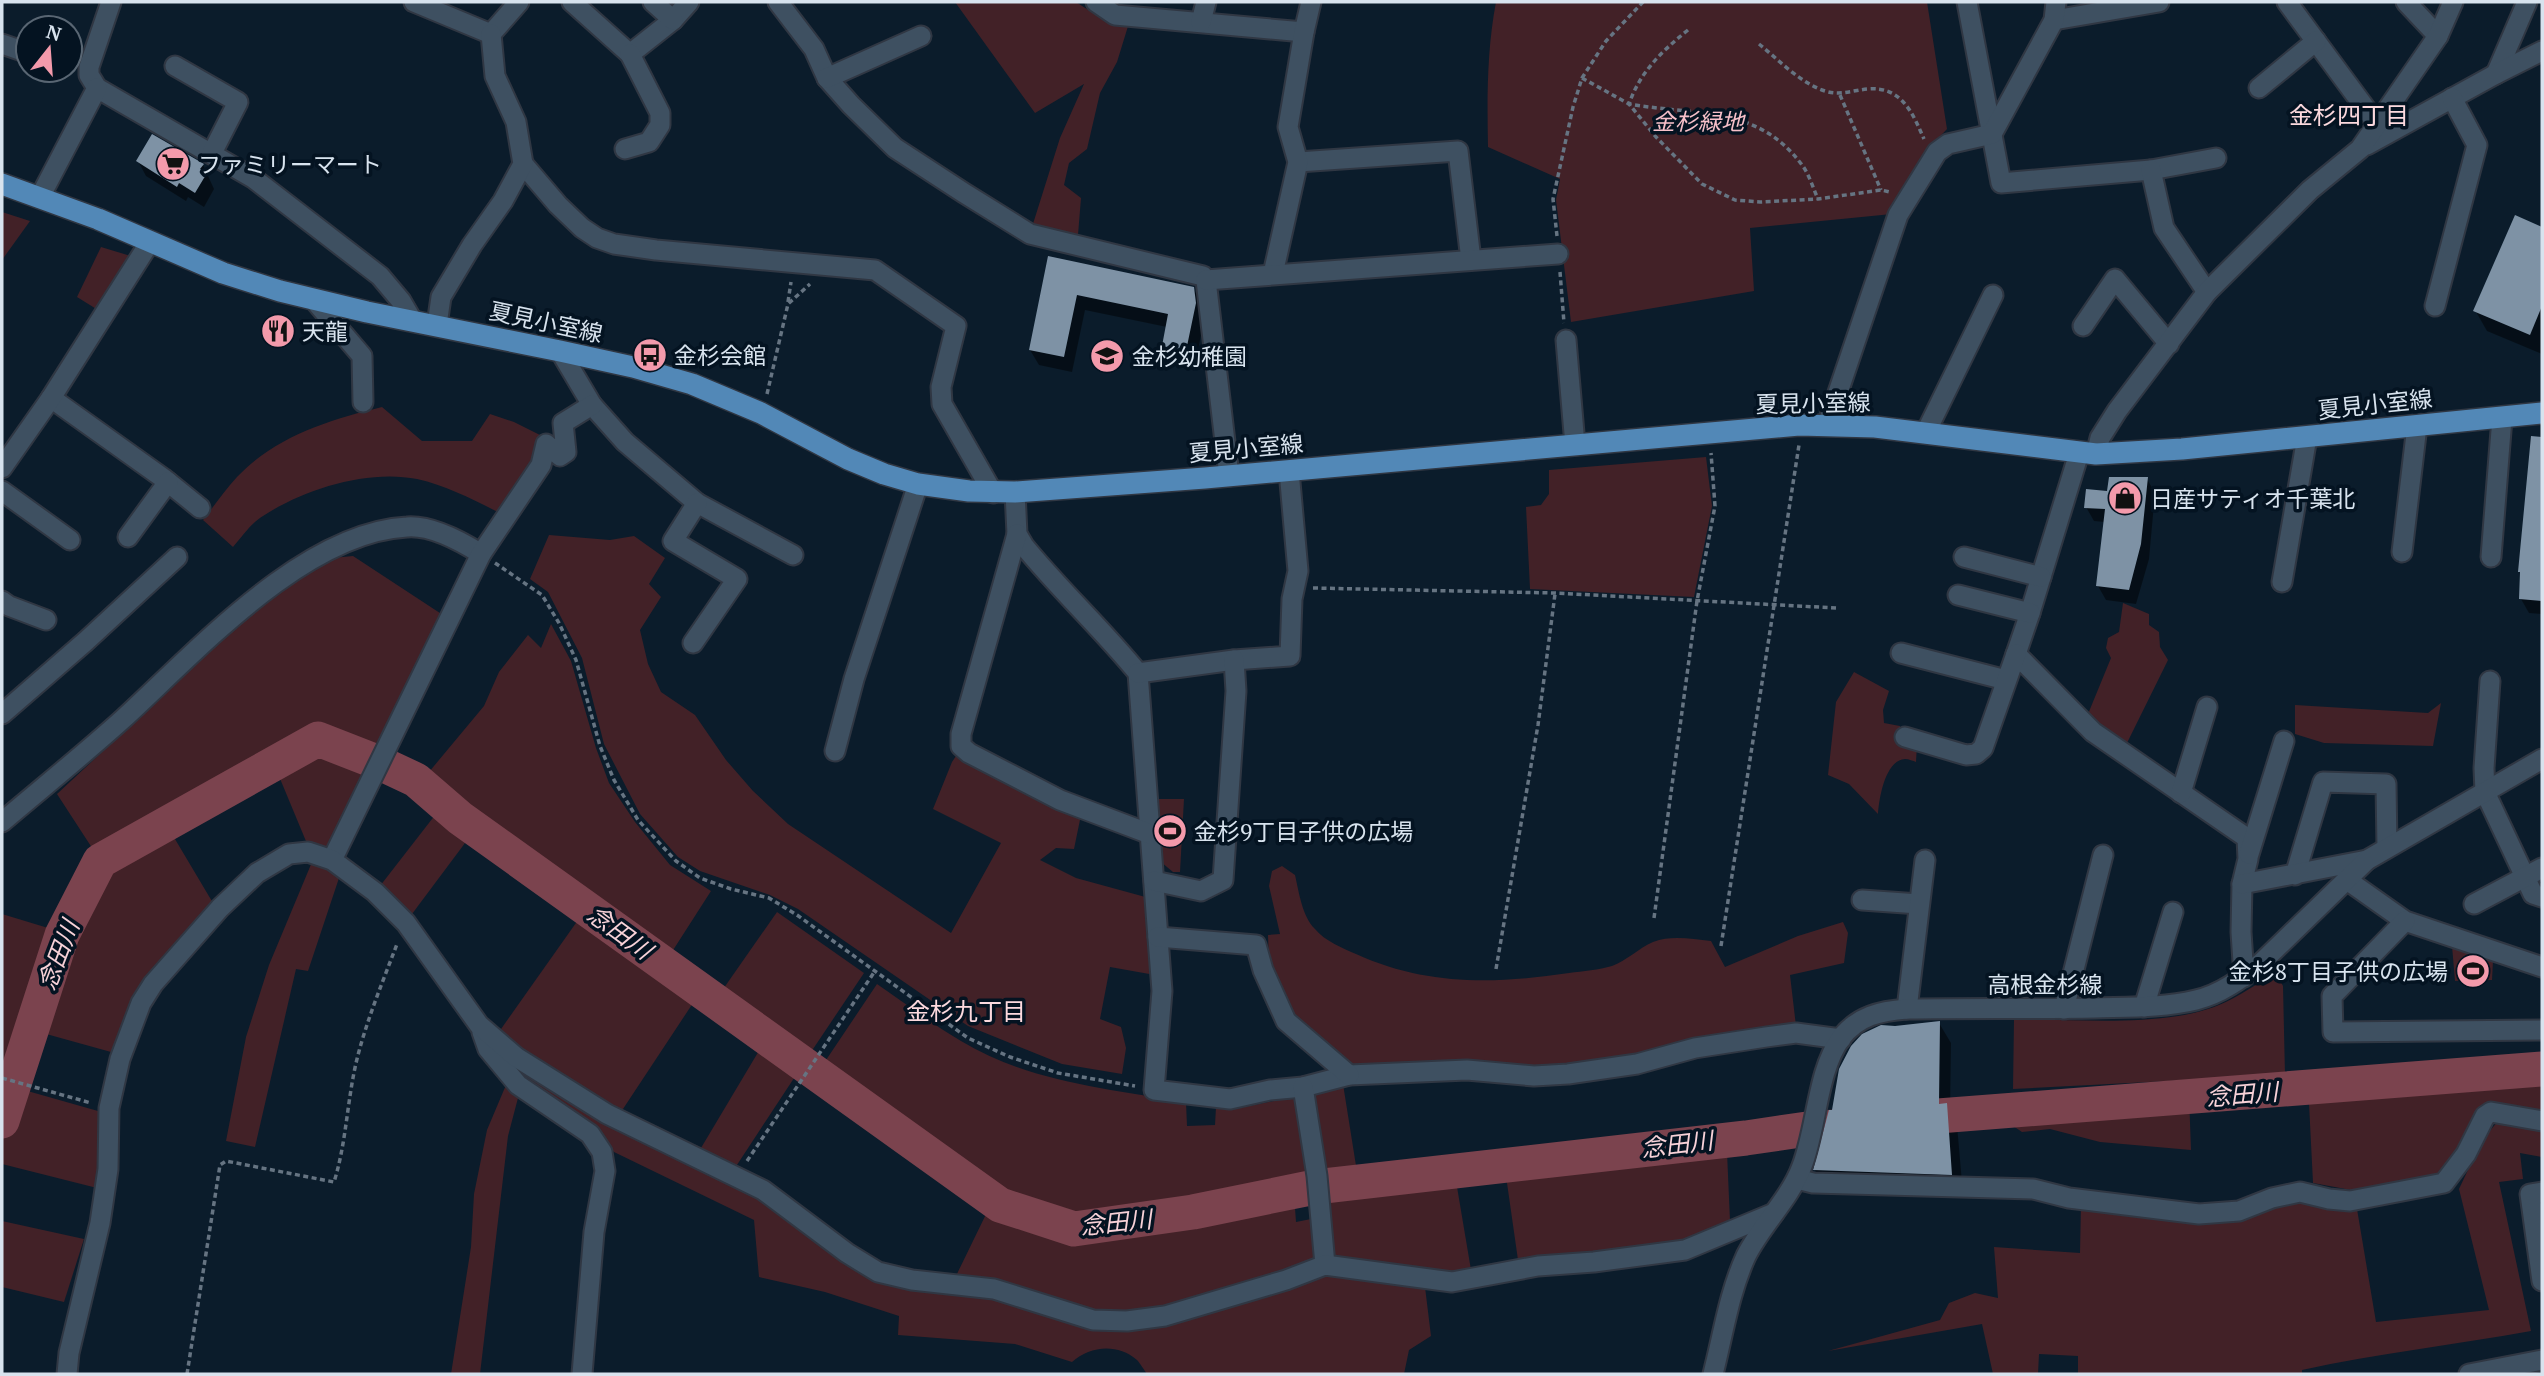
<svg xmlns="http://www.w3.org/2000/svg" width="2544" height="1376" font-family="'PT Serif','Noto Sans JP',serif">
	<style>
		.green { fill: #422127 }
		.shadow { fill: #0007 }
		.lines { fill: none; stroke-linecap: round; stroke-linejoin: round }
		.river { stroke: #7b434e; stroke-width: 35 }
		.building { fill: #7e92a5 }
		.minor-casing { stroke: #303743; stroke-width: 23 }
		.major-casing { stroke: #303743; stroke-width: 24 }
		.path { stroke: #667482; stroke-width: 3.5; stroke-dasharray: 5 3.5; stroke-linecap: butt }
		.minor { stroke: #3e5061; stroke-width: 19 }
		.major { stroke: #5288b7; stroke-width: 21 }
		.labels { text-anchor: middle; dominant-baseline: central; stroke-width: 7; stroke-linejoin: round; paint-order: stroke }
		.park-label { font-size: 23px; font-style: italic; fill: #f7c0c9; stroke: #041321 }
		.poi-label { font-size: 23px; fill: #d8e3ee; stroke: #041321; text-anchor: start }
		.street-label { font-size: 23px; fill: #d8e3ee; stroke: #041321 }
		.neighbourhood-label { font-size: 24px; fill: #fcd9de; stroke: #041321 }
		.water-label { font-size: 24px; font-style: italic; fill: #f8d2d8; stroke: #041321 }
	</style>
	<rect width="100%" height="100%" fill="#0b1c2b"/>
	<g class="green">
		<polygon points="955,2 1076,2 1113,26 1129,23 1117,62 1100,93 1087,149 1069,163 1064,185 1081,198 1078,235 1072,238 1032,227 1060,138 1084,84 1035,113"/>
		<path d="M1496,2H1927L1947,129L1928,149L1892,214L1750,228L1754,291L1571,322L1556,200L1560,179L1488,147C1487,98 1487,49 1496,2Z"/>
		<polygon points="2,212 30,221 2,260"/>
		<polygon points="101,247 134,257 98,310 77,297"/>
		<path d="M382,407L422,441H472L490,414L514,422L542,436L539,458L506,516C477,502 449,486 417,479C368,469 304,489 263,516C251,523 242,537 233,547L203,520C214,506 225,490 237,477C276,436 329,420 382,407Z"/>
		<polygon points="1706,457 1712,506 1694,597 1530,589 1526,507 1541,505 1549,494 1549,470"/>
		<polygon points="549,535 610,540 634,536 665,558 649,584 661,597 640,630 648,664 661,692 695,715 726,760 753,791 788,824 951,933 1001,843 933,809 952,762 958,753 1081,815 1074,849 1056,848 1040,860 1076,878 1149,898 1155,975 1110,967 1100,1019 1121,1027 1126,1048 1122,1074 1062,1064 968,1026 798,909 770,895 700,871 678,857 640,814 604,744 582,658 548,592 530,579"/>
		<polygon points="353,556 446,617 379,756 314,734 96,854 57,794 251,613 322,559"/>
		<polygon points="2123,603 2149,614 2149,625 2159,632 2160,647 2168,660 2127,743 2095,723 2088,714 2111,658 2106,648 2108,638 2119,632"/>
		<polygon points="551,624 571,661 596,748 609,783 635,822 670,865 711,891 668,958 465,814 424,778 484,706 499,672 528,635 541,648"/>
		<path d="M1854,672L1889,691L1883,710L1884,723L1900,726V739L1917,744L1916,762C1913,761 1909,759 1905,759C1885,760 1879,799 1878,814L1849,784L1828,775L1836,702Z"/>
		<polygon points="2441,703 2433,746 2324,743 2295,734 2295,705 2428,713"/>
		<polygon points="319,745 375,766 331,851 308,846 276,769"/>
		<polygon points="1153,799 1184,799 1180,872 1173,872 1161,862"/>
		<polygon points="439,810 471,835 409,918 380,886"/>
		<polygon points="169,829 213,903 136,994 111,1052 39,1032 67,936 104,865"/>
		<polygon points="312,862 331,868 340,875 308,971 296,969 255,1147 226,1141 246,1037 269,965"/>
		<path d="M1282,866L1295,875C1299,892 1302,916 1315,929C1325,941 1342,948 1356,954C1426,986 1495,984 1569,973C1583,971 1599,970 1612,966C1626,961 1639,948 1653,942C1672,935 1691,939 1711,941L1725,967L1798,936L1843,922L1848,933L1844,963L1790,975L1796,1026L1635,1058L1533,1071L1349,1068L1290,1015L1269,967L1268,935L1280,934L1269,886L1272,871Z"/>
		<polygon points="777,912 864,973 807,1058 719,995"/>
		<polygon points="583,913 697,997 621,1112 519,1051 501,1029"/>
		<polygon points="2,914 58,931 13,1072 2,1068"/>
		<polygon points="2452,946 2493,961 2492,980 2455,981"/>
		<path d="M2276,973L2283,986L2285,1075L2013,1089L2014,1019C2075,1019 2163,1028 2219,1005C2239,997 2257,983 2276,973Z"/>
		<path d="M877,984C905,1003 932,1024 961,1041C1029,1082 1109,1089 1186,1102L1187,1126L1215,1125L1216,1107L1230,1110L1293,1097L1303,1114L1312,1181L1196,1205L1079,1221L1002,1200L820,1069Z"/>
		<polygon points="763,1044 800,1069 733,1171 698,1153"/>
		<path d="M514,1062L734,1181L844,1257L933,1285L1126,1325L1325,1269L1425,1287L1431,1336L1409,1350L1404,1374H1147C1144,1370 1140,1363 1137,1360C1117,1343 1090,1346 1072,1362L1015,1344L898,1335L899,1316L825,1292L759,1277L754,1220L614,1152L600,1137L520,1080Z"/>
		<polygon points="2542,1073 2542,1115 2498,1107 2450,1164 2437,1175 2351,1190 2313,1183 2308,1083"/>
		<polygon points="1343,1084 1357,1172 1323,1178 1313,1104 1315,1090"/>
		<polygon points="506,1085 518,1098 508,1136 480,1374 451,1374 471,1247 474,1194 487,1130"/>
		<polygon points="17,1088 105,1113 97,1188 2,1164 2,1140"/>
		<polygon points="2189,1095 2191,1150 2100,1142 2050,1129 2022,1132 1997,1115 1968,1118 1958,1131 1954,1103"/>
		<path d="M2499,1120L2542,1128V1157L2520,1153L2523,1179L2499,1182L2531,1331C2455,1345 2378,1353 2302,1370V1374H2078V1356L2039,1354L2038,1374H1993L1982,1324L1828,1351L1940,1320L1949,1303L1975,1293L1998,1298L1994,1247L2080,1253L2081,1203L2127,1209L2270,1204L2302,1200L2357,1209L2376,1322L2489,1310L2459,1189L2482,1140Z"/>
		<polygon points="1726,1129 1730,1221 1688,1242 1518,1260 1504,1162"/>
		<polygon points="1454,1169 1471,1270 1448,1276 1333,1260 1324,1195"/>
		<polygon points="1294,1194 1296,1222 1316,1218 1321,1260 1165,1311 1094,1314 955,1278 990,1206 1082,1236 1193,1218"/>
		<polygon points="2,1221 84,1239 64,1302 2,1287"/>
	</g>
	<g class="shadow">
		<polygon points="138,161 203,165 214,189 204,207 188,197 186,201 146,176"/>
		<polygon points="2516,217 2542,229 2542,354 2487,331 2475,310"/>
		<polygon points="1049,258 1193,288 1202,303 1204,319 1195,366 1172,361 1164,346 1167,327 1085,310 1072,372 1039,365 1030,350"/>
		<polygon points="2532,443 2542,444 2542,614 2529,613 2521,599"/>
		<polygon points="2147,479 2155,493 2149,559 2136,604 2106,600 2098,586 2105,522 2094,521 2086,507 2108,493"/>
		<polygon points="1939,1023 1951,1043 1950,1113 1957,1125 1963,1194 1827,1190 1815,1170 1830,1112 1833,1111"/>
	</g>
	<g class="lines">
		<polyline class="river" points="2,1121 62,935 100,861 318,739 382,764 416,780 460,818 1000,1205 1074,1229 1193,1212 1315,1187 1746,1138 1814,1128 1891,1125 1938,1116 2542,1069"/>
	</g>
	<g class="building">
		<polygon points="152,134 204,164 200,169 207,173 195,193 179,183 177,187 136,161"/>
		<polygon points="2515,215 2542,227 2542,306 2530,335 2473,311"/>
		<polygon points="1048,256 1194,287 1196,303 1186,351 1162,346 1168,314 1077,295 1064,357 1029,350"/>
		<polygon points="2531,436 2542,437 2542,601 2519,599 2520,572 2518,572"/>
		<polygon points="2109,477 2148,477 2141,544 2129,590 2096,586 2105,509 2084,508 2086,489 2107,491"/>
		<polygon points="1940,1021 1939,1104 1947,1103 1952,1175 1813,1170 1829,1110 1832,1110 1839,1069 1851,1046 1862,1034 1881,1025 1895,1026"/>
	</g>
	<g class="lines">
		<g class="minor-casing">
			<g id="minor">
				<polyline points="111,2 89,67 89,75 97,88 253,178 380,276 401,301 412,320"/>
				<polyline points="414,2 491,34 519,2"/>
				<polyline points="572,2 630,54 673,20 689,2"/>
				<polyline points="653,2 673,20"/>
				<polyline points="778,2 814,49 827,78 851,105 895,148 964,193 1030,234 1203,276 1206,280 1229,476"/>
				<polyline points="1096,2 1115,15 1304,32"/>
				<polyline points="1967,2 2001,183 2151,170 2216,158"/>
				<polyline points="2287,2 2377,124"/>
				<polyline points="2406,2 2438,36"/>
				<polyline points="2054,20 2159,2"/>
				<polyline points="1201,22 1206,2"/>
				<polyline points="2,44 28,53"/>
				<polyline points="175,66 238,102 212,153"/>
				<polyline points="2496,74 2527,2"/>
				<polyline points="827,78 921,36"/>
				<polyline points="2259,88 2316,41"/>
				<polyline points="2367,145 2496,74 2542,51"/>
				<polyline points="625,149 649,142 660,125 660,113 630,54"/>
				<polyline points="1298,162 1458,151 1471,260"/>
				<polyline points="523,164 558,205 582,228 597,238 614,244 656,250 875,270 956,326 941,387 942,404 993,493"/>
				<polyline points="2151,170 2164,228 2207,292"/>
				<polyline points="40,197 97,88"/>
				<polyline points="1273,274 1298,162 1288,127 1304,32 1311,2"/>
				<polyline points="1206,280 1558,254"/>
				<polyline points="315,301 362,356 363,402"/>
				<polyline points="2435,306 2477,145 2452,98"/>
				<polyline points="437,325 441,297 472,245 503,201 523,164 516,122 495,76 491,34"/>
				<polyline points="2083,326 2115,279 2169,344"/>
				<polyline points="1566,340 1575,445"/>
				<polyline points="560,351 592,405 625,442 697,503 793,555"/>
				<polyline points="51,398 163,478 200,508"/>
				<polyline points="1827,425 1898,215 1937,152 1948,144 1992,134 2054,20 2056,2"/>
				<polyline points="1926,432 1993,295"/>
				<polyline points="2079,453 2030,613 2016,654 2093,732 2247,838 2248,859 2242,884 2241,932 2244,977"/>
				<polyline points="2096,454 2100,438 2117,411 2207,292 2310,190 2360,149 2438,36 2453,2"/>
				<polyline points="2,468 51,398 150,242"/>
				<polyline points="2,491 70,540"/>
				<path d="M1015,492L1017,534L1024,546C1060,590 1102,629 1138,673L1162,991L1154,1090L1230,1099L1270,1090L1303,1087L1349,1075L1467,1070L1534,1076L1568,1074L1637,1064L1695,1048L1766,1037L1796,1033L1841,1039"/>
				<polyline points="1017,534 961,734 961,746 969,753 1060,800 1150,834"/>
				<polyline points="128,537 168,482"/>
				<polyline points="2402,552 2417,426"/>
				<polyline points="1964,557 2041,577"/>
				<polyline points="2491,557 2502,418"/>
				<polyline points="2282,582 2307,437"/>
				<polyline points="1958,595 2030,613"/>
				<polyline points="2,601 9,606 46,620"/>
				<polyline points="693,643 737,579 673,541 697,503"/>
				<polyline points="1901,653 2006,680"/>
				<polyline points="1138,673 1234,660 1290,656 1292,599 1298,571 1289,471"/>
				<polyline points="2490,681 2484,768 2485,792 2533,894 2542,897"/>
				<polyline points="2,714 86,641 177,557"/>
				<polyline points="1905,737 1966,755 1976,754 1983,748 2016,654"/>
				<polyline points="835,751 854,679 918,484"/>
				<polyline points="2181,793 2207,707"/>
				<path d="M2,822C42,788 83,755 123,719C196,652 304,532 407,527C431,525 462,542 481,554"/>
				<polyline points="2249,854 2284,741"/>
				<polyline points="332,860 481,554 541,465 546,444 560,456 566,452 563,423 592,405"/>
				<polyline points="2295,875 2323,782 2386,784 2387,848"/>
				<polyline points="2347,880 2405,921 2542,967"/>
				<polyline points="1154,881 1201,891 1223,880 1236,691 1234,660"/>
				<polyline points="2242,884 2367,860"/>
				<polyline points="1862,900 1919,904"/>
				<polyline points="2474,904 2542,868"/>
				<polyline points="2405,921 2332,996 2333,1032 2542,1030"/>
				<polyline points="1158,937 1256,945 1263,970 1286,1021 1349,1075"/>
				<polyline points="2144,1007 2173,912"/>
				<polyline points="1907,1009 1925,860"/>
				<polyline points="2064,1009 2103,855"/>
				<polyline points="482,1032 488,1049 518,1085 590,1134 602,1152 605,1171 594,1232 582,1374"/>
				<polyline points="1303,1087 1317,1176 1325,1265"/>
				<polyline points="1797,1179 1813,1183 2033,1189 2069,1198 2199,1214 2239,1211 2272,1198 2300,1192 2329,1199 2350,1201 2444,1183 2466,1154 2485,1116 2491,1112 2542,1121"/>
				<polyline points="2542,1192 2530,1194 2542,1281"/>
				<polyline points="67,1374 69,1353 100,1223 108,1169 109,1108 120,1059 141,1003 153,984 220,908 257,873 289,854 308,852 332,860 375,892 406,923 479,1025 516,1057 607,1114 763,1190 847,1253 878,1272 912,1280 994,1289 1093,1320 1127,1321 1165,1316 1286,1280 1325,1265 1452,1282 1538,1266 1594,1262 1685,1250 1774,1213"/>
				<path d="M1713,1374C1723,1335 1729,1293 1746,1256C1762,1224 1790,1199 1802,1166C1817,1127 1817,1071 1841,1038C1858,1016 1880,1011 1907,1009C1969,1008 2032,1009 2095,1008C2128,1007 2163,1008 2196,1000C2221,994 2241,979 2261,963L2367,860L2542,759"/>
				<polyline points="2469,1374 2542,1360"/>
			</g>
		</g>
		<g class="major-casing">
			<polyline id="major" points="2,184 98,219 223,273 280,291 367,312 560,351 633,367 692,384 761,413 848,459 884,474 918,484 969,491 1015,492 1205,478 1799,425 1875,427 2096,454 2182,449 2542,413"/>
		</g>
		<g class="path">
			<path d="M1688,30C1662,51 1640,72 1629,104C1695,116 1757,104 1802,165C1809,174 1813,188 1818,199"/>
			<path d="M1759,44C1779,60 1800,83 1825,91C1841,96 1853,90 1868,89C1902,86 1913,114 1924,139"/>
			<polyline points="1582,78 1629,104 1656,137 1702,184 1735,200 1760,202 1818,199 1881,190 1890,192"/>
			<polyline points="1840,95 1881,190"/>
			<polyline points="1557,236 1553,199 1573,107 1582,78 1606,41 1643,2"/>
			<polyline points="1560,272 1564,323"/>
			<polyline points="788,302 791,282"/>
			<polyline points="767,394 788,304 810,284"/>
			<polyline points="495,563 542,595 559,623 576,660 600,746 614,780 638,820 676,861 700,878 731,889 769,898 797,915 968,1038 1010,1057 1058,1073 1135,1086"/>
			<polyline points="1313,588 1555,593 1836,608"/>
			<polyline points="1654,918 1697,601 1715,506 1711,453"/>
			<polyline points="1721,946 1799,445"/>
			<polyline points="1496,969 1538,725 1555,594"/>
			<polyline points="2,1078 91,1103"/>
			<polyline points="747,1161 875,971"/>
			<path d="M187,1374L220,1165L226,1161L334,1182C347,1141 347,1097 358,1055C368,1017 383,981 397,944"/>
		</g>
		<use href="#minor" class="minor"/>
		<use href="#major" class="major"/>
	</g>
	<defs>
		<g id="supermarket-disc" transform="scale(1.75)"><circle r="9.5" fill="#f39aab" stroke="#041321"/><path d="M-6-5.5h2.5l.6 2H6L4.5 2H-2.5L-4.4-4H-6ZM-1.5 3.2a1.3 1.3 0 1 0 .1 0ZM3 3.2a1.3 1.3 0 1 0 .1 0Z" fill="#111"/></g>
		<g id="restaurant-disc" transform="scale(1.75)"><circle r="9.5" fill="#f39aab" stroke="#041321"/><path d="M-5-6h1v4h1v-4h1v4h1v-4h1v5L-1.5 .5V6h-2V.5L-5-1ZM5-6V6H3V1.5H1.5Q1.5-4 5-6Z" fill="#111"/></g>
		<g id="bus-disc" transform="scale(1.75)"><circle r="9.5" fill="#f39aab" stroke="#041321"/><path d="M-5-6H5V4H4V6H2V4H-2V6H-4V4H-5ZM-3.5-4V0h7V-4ZM-3.5 1.2v1.5H-2V1.2ZM2 1.2v1.5H3.5V1.2Z" fill="#111"/></g>
		<g id="school-disc" transform="scale(1.75)"><circle r="9.5" fill="#f39aab" stroke="#041321"/><path d="M0-5L7-2L0 1L-7-2ZM-4 1L0 2.5L4 1V4Q0 6-4 4Z" fill="#111"/></g>
		<g id="shop-disc" transform="scale(1.75)"><circle r="9.5" fill="#f39aab" stroke="#041321"/><path d="M-5-2.5h2.3a2.7 3.5 0 0 1 5.4 0H5L5.5 6h-11ZM-1.5-2.5h3a1.5 2.3 0 0 0-3 0Z" fill="#111"/></g>
		<g id="stadium-disc" transform="scale(1.75)"><circle r="9.5" fill="#f39aab" stroke="#041321"/><path d="M0-5a6.5 5 0 1 0 0 10a6.5 5 0 1 0 0-10ZM-3.5-1.8h7v3.6h-7Z" fill="#111"/></g>
	</defs>
	<g fill-rule="evenodd">
		<use href="#supermarket-disc" x="173" y="164"/>
		<use href="#restaurant-disc" x="278" y="331"/>
		<use href="#bus-disc" x="650" y="355"/>
		<use href="#school-disc" x="1107" y="356"/>
		<use href="#shop-disc" x="2125" y="498"/>
		<use href="#stadium-disc" x="1170" y="831"/>
		<use href="#stadium-disc" x="2473" y="971"/>
	</g>
	<g class="labels">
		<g class="park-label">
			<text x="1698" y="121">金杉緑地</text>
		</g>
		<g class="poi-label">
			<text x="198" y="164">ファミリーマート</text>
			<text x="302" y="331">天龍</text>
			<text x="674" y="355">金杉会館</text>
			<text x="1132" y="356">金杉幼稚園</text>
			<text x="2150" y="498">日産サティオ千葉北</text>
			<text x="1194" y="831">金杉9丁目子供の広場</text>
			<text x="2448" y="971" text-anchor="end">金杉8丁目子供の広場</text>
		</g>
		<g class="street-label">
			<text transform="translate(546 322) rotate(12)">夏見小室線</text>
			<text transform="translate(1813 403) rotate(-1)">夏見小室線</text>
			<text transform="translate(2375 404) rotate(-6)">夏見小室線</text>
			<text transform="translate(1246 448) rotate(-5)">夏見小室線</text>
			<text x="2045" y="984">高根金杉線</text>
		</g>
		<g class="neighbourhood-label">
			<text x="2349" y="115">金杉四丁目</text>
			<text x="966" y="1011">金杉九丁目</text>
		</g>
		<g class="water-label">
			<text transform="translate(620 932) rotate(36)">念田川</text>
			<text transform="translate(58 955) rotate(-69)">念田川</text>
			<text transform="translate(2242 1094) rotate(-5)">念田川</text>
			<text transform="translate(1677 1144) rotate(-7)">念田川</text>
			<text transform="translate(1116 1222) rotate(-6)">念田川</text>
		</g>
	</g>
	<rect width="2544" height="1376" fill="none" stroke="#d8e3ee" stroke-width="7"/>
	<g transform="translate(49 49) rotate(17)"><circle r="33" fill="#041321" stroke="#596673" stroke-width="2"/>
	<path d="M0-5L12 26L0 18L-12 26Z" fill="#f39aab"/>
	<text y="-10" font-size="19" font-weight="bold" text-anchor="middle" fill="#d8e3ee">N</text>
	</g>
</svg>
